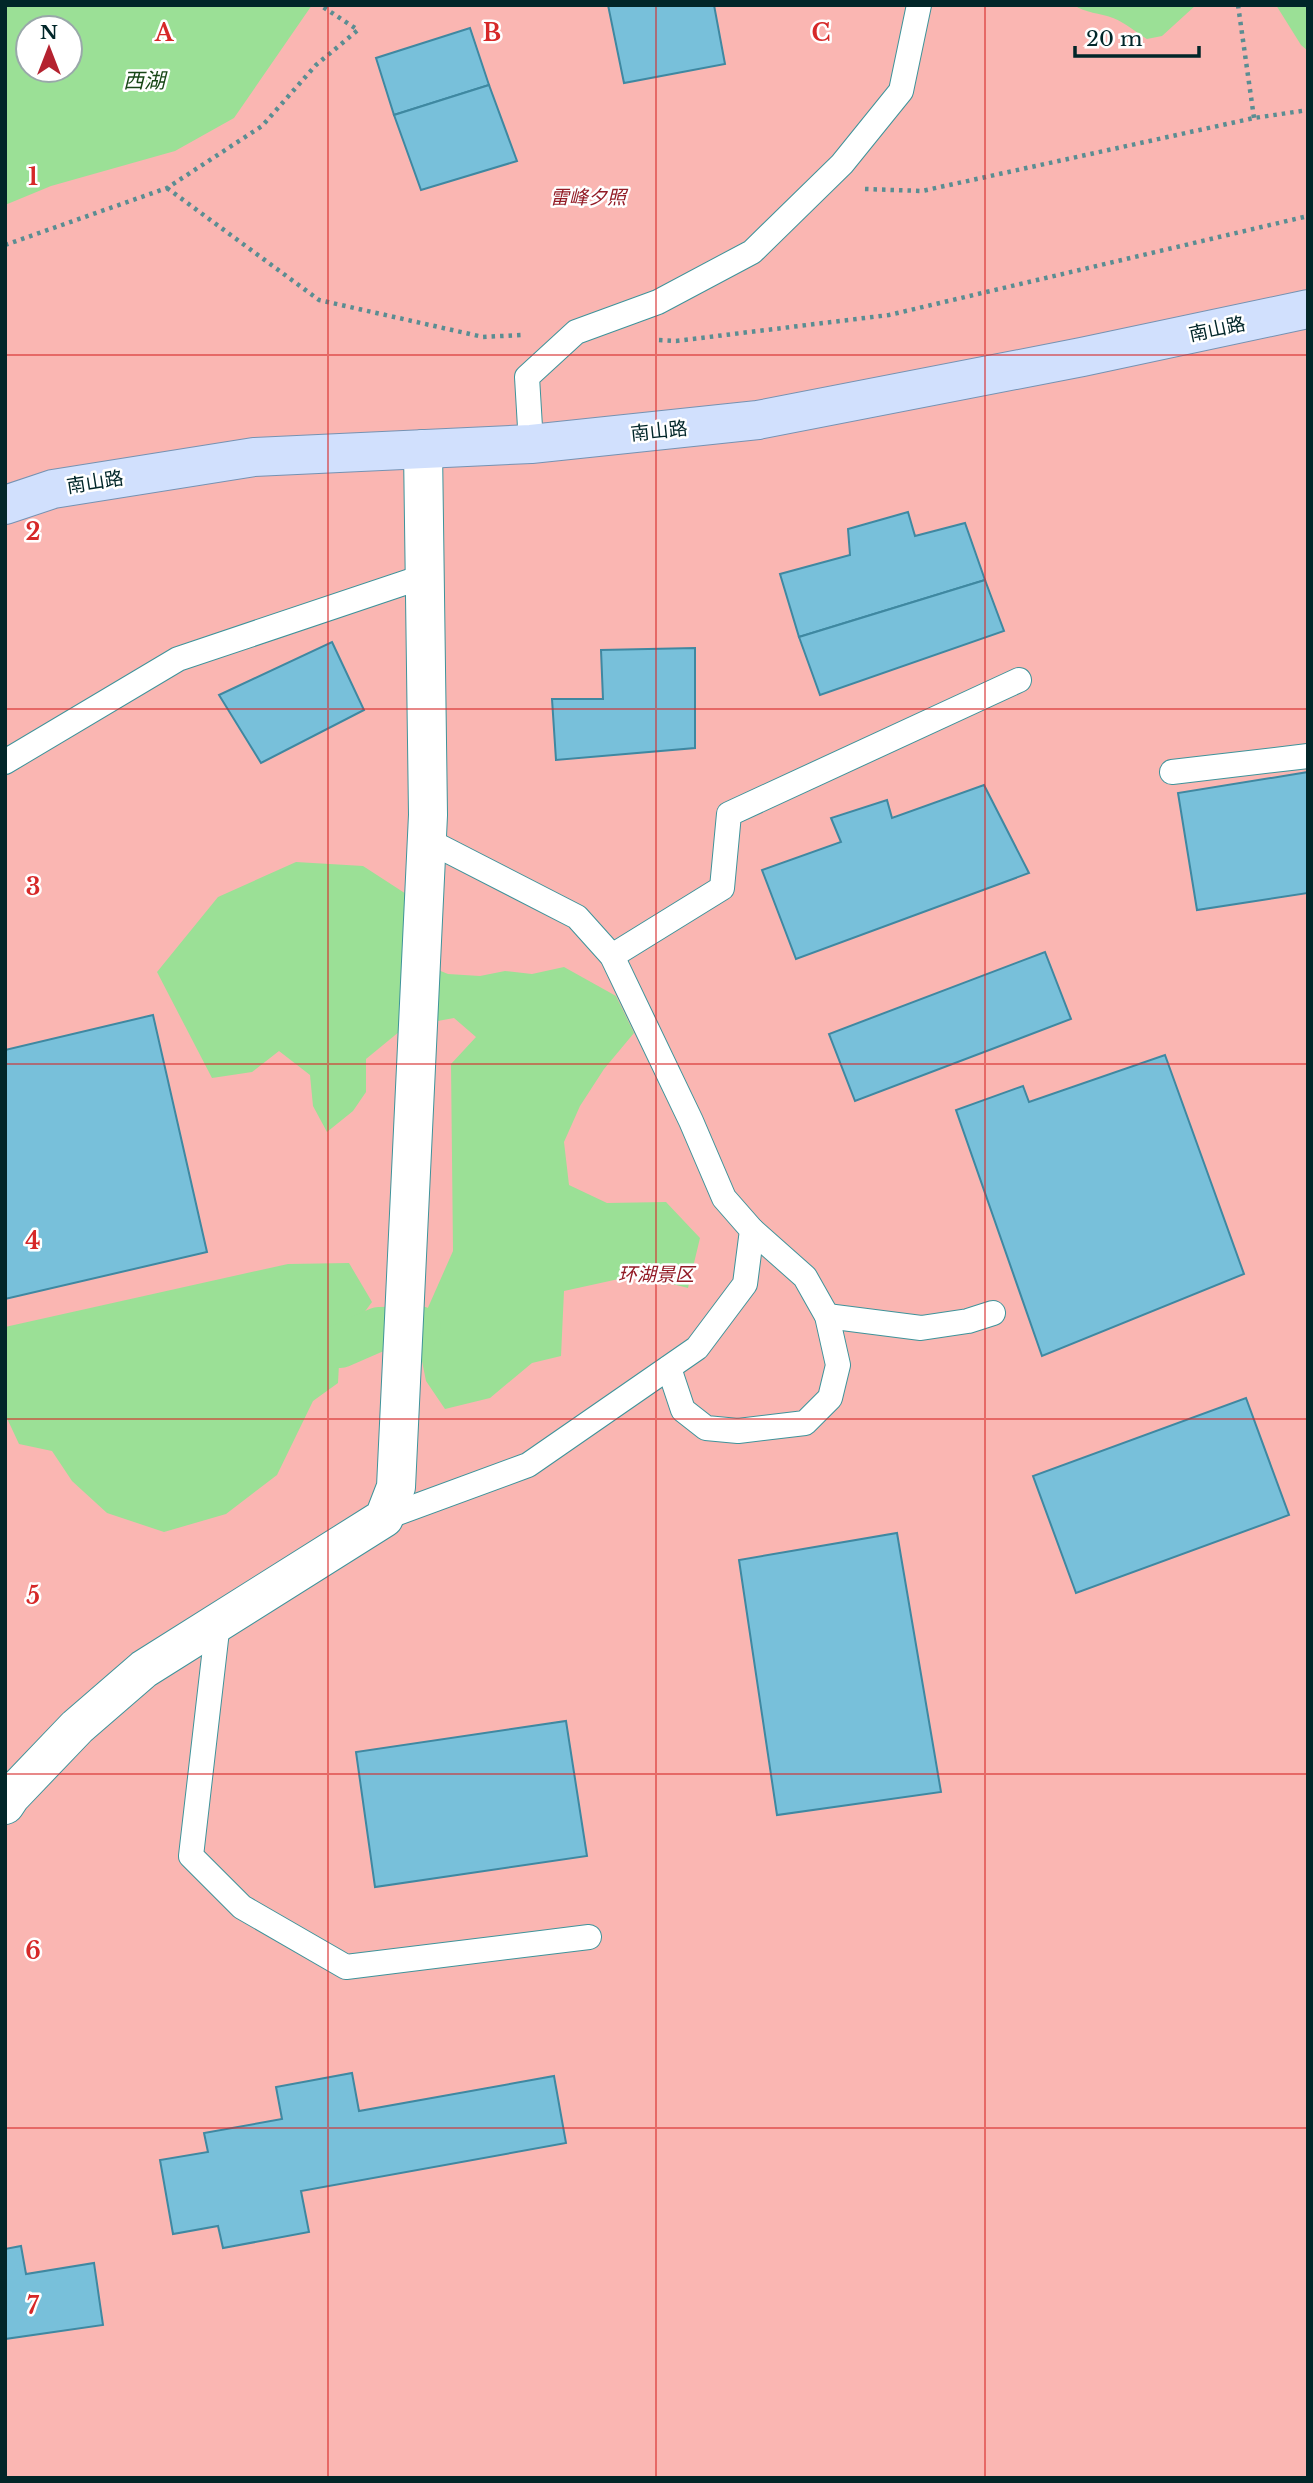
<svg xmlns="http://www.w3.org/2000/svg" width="1313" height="2483" font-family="'Libre Baskerville','Noto Sans SC',serif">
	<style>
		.green { fill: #fab6b2; fill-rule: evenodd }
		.water { fill: #9be096; fill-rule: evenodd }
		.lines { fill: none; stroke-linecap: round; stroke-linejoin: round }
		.canal { stroke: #9be096; stroke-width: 44 }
		.building { fill: #78c0da; stroke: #3f88a1; stroke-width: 2 }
		.lane-casing { stroke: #3e939a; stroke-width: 26 }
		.street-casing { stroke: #3e939a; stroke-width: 40 }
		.primary-casing { stroke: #7592b2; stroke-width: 40 }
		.path { stroke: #5a8d92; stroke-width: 4.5; stroke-dasharray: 3.5 5; stroke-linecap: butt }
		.lane { stroke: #fff; stroke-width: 24 }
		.street { stroke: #fff; stroke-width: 38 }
		.primary { stroke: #d1e0fd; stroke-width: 38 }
		.grid { fill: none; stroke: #d62828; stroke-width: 2; stroke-opacity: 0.55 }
		.labels { text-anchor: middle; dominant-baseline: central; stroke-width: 5; stroke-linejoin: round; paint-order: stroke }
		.park-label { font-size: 19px; font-style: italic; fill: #931c26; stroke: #fff }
		.street-label { font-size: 19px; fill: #012629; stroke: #fff }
		.water-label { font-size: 21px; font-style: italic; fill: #174616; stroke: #fff }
		.grid-label { font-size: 23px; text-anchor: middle; font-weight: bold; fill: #d62828; stroke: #fff; stroke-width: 5; stroke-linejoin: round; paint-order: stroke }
	</style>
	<rect width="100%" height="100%" fill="#b5f6fc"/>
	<path class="green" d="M5,5H1308V2478H5ZM28,28H70V70H28Z"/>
	<g class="water">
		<path d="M5,5H312L234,118L175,151L51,186L5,205ZM28,28H70V70H28Z"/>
		<path d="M1074,5H1196L1162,36L1147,39C1135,32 1126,23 1113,18C1100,13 1085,13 1074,5Z"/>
		<polygon points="1276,5 1308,5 1308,51 1301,45"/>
		<polygon points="296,862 363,866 417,901 416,961 448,974 480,976 505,971 532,974 564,967 616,996 634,1033 604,1069 580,1106 564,1142 569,1185 607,1203 666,1202 700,1238 688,1288 637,1275 564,1291 561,1356 532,1363 490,1398 445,1409 426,1381 418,1341 419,1328 453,1251 451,1064 476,1037 454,1018 405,1027 366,1059 366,1092 353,1111 327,1132 313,1106 310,1075 279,1051 252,1072 212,1078 157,972 218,897"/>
		<polygon points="349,1263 372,1302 340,1345 338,1383 313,1401 277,1475 226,1514 164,1532 107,1513 72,1481 52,1451 19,1444 5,1414 5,1327 288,1264"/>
	</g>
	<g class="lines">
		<polyline class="canal" points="340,1346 379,1329 419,1328"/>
	</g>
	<g class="building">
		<polygon points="608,5 714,5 725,64 624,83"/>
		<polygon points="470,28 489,85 394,115 376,58"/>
		<polygon points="489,85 517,161 421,190 394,115"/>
		<polygon points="908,512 915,536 965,523 985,580 799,637 780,574 850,555 848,529"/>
		<polygon points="985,580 1004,631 820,695 799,637"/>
		<polygon points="332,642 364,710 261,763 219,695"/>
		<polygon points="695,648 695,748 556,760 552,699 603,699 601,650"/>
		<polygon points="1308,772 1308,893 1197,910 1178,793"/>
		<polygon points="984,785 1029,873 796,959 762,870 841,842 831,818 887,800 892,818"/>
		<polygon points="1045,952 1071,1019 855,1101 829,1034"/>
		<polygon points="153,1015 207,1252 5,1299 5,1050"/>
		<polygon points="1165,1055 1244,1274 1042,1356 956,1110 1023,1086 1029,1102"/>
		<polygon points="1246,1398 1289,1515 1076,1593 1033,1476"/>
		<polygon points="897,1533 941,1792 777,1815 739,1560"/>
		<polygon points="566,1721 587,1856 375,1887 356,1752"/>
		<polygon points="352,2073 359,2111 554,2076 566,2143 301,2191 309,2232 223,2248 218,2226 173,2234 160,2160 208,2152 204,2133 282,2119 276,2087"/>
		<polygon points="21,2246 26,2274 94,2263 103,2325 5,2339 5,2249"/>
	</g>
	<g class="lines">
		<g class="lane-casing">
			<g id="lane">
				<polyline points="531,444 527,377 576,332 658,302 752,252 842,164 901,91 919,5"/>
				<polyline points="5,762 178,659 425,576"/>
				<polyline points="1172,772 1308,756"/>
				<polyline points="612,956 722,888 729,814 1019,680"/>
				<polyline points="827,1316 921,1328 968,1321 993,1313"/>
				<polyline points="669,1368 683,1410 706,1428 738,1431 805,1423 830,1398 838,1365 827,1316 805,1277 752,1230"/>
				<polyline points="384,1518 528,1465 697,1348 745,1284 752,1230 724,1198 691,1121 612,956 577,917 427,840"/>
				<polyline points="218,1622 191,1856 242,1907 346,1967 589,1937"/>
			</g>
		</g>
		<g class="street-casing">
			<polyline id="street" points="5,1805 11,1796 77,1727 144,1669 384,1518 396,1487 428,815 423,449"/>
		</g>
		<g class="primary-casing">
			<polyline id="primary" points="5,505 53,489 254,457 531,444 758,420 1082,357 1308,309"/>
		</g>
		<g class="path">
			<polyline points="1238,5 1254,118"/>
			<polyline points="167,188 319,300 483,337 521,335"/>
			<polyline points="865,189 922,191 1254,118 1308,110"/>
			<polyline points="5,245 167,188 262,126 316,65 358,30 320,5"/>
			<polyline points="659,340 676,341 889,315 1308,216"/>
		</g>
		<use href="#lane" class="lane"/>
		<use href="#street" class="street"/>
		<use href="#primary" class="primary"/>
	</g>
	<path class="grid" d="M328,5V2478M656,5V2478M985,5V2478M5,355H1308M5,709H1308M5,1064H1308M5,1419H1308M5,1774H1308M5,2128H1308"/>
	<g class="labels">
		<g class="park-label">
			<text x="588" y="197">雷峰夕照</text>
			<text x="656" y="1274">环湖景区</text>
		</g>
		<g class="street-label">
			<text transform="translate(1217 329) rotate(-12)">南山路</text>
			<text transform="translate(659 431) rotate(-6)">南山路</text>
			<text transform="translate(95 482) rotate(-9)">南山路</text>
		</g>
		<g class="water-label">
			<text x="144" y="81">西湖</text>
		</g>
	</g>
	<g class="grid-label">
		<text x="164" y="41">A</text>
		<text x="492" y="41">B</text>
		<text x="821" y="41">C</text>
		<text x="33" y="185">1</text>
		<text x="33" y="540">2</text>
		<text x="33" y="895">3</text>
		<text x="33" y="1249">4</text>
		<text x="33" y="1604">5</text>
		<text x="33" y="1959">6</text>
		<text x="33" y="2314">7</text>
	</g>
	<rect width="1313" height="2483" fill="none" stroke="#012629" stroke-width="14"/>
	<g transform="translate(49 49)"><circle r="33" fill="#ffffff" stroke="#99a8a9" stroke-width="2"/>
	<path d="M0-5L12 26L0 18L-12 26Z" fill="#b4222f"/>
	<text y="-10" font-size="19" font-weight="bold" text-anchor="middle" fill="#012629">N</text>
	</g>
	<path d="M1075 46v10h124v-10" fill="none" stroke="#012629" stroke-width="3.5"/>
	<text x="1086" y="46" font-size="21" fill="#012629" stroke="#ffffff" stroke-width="5" paint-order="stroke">20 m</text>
</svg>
